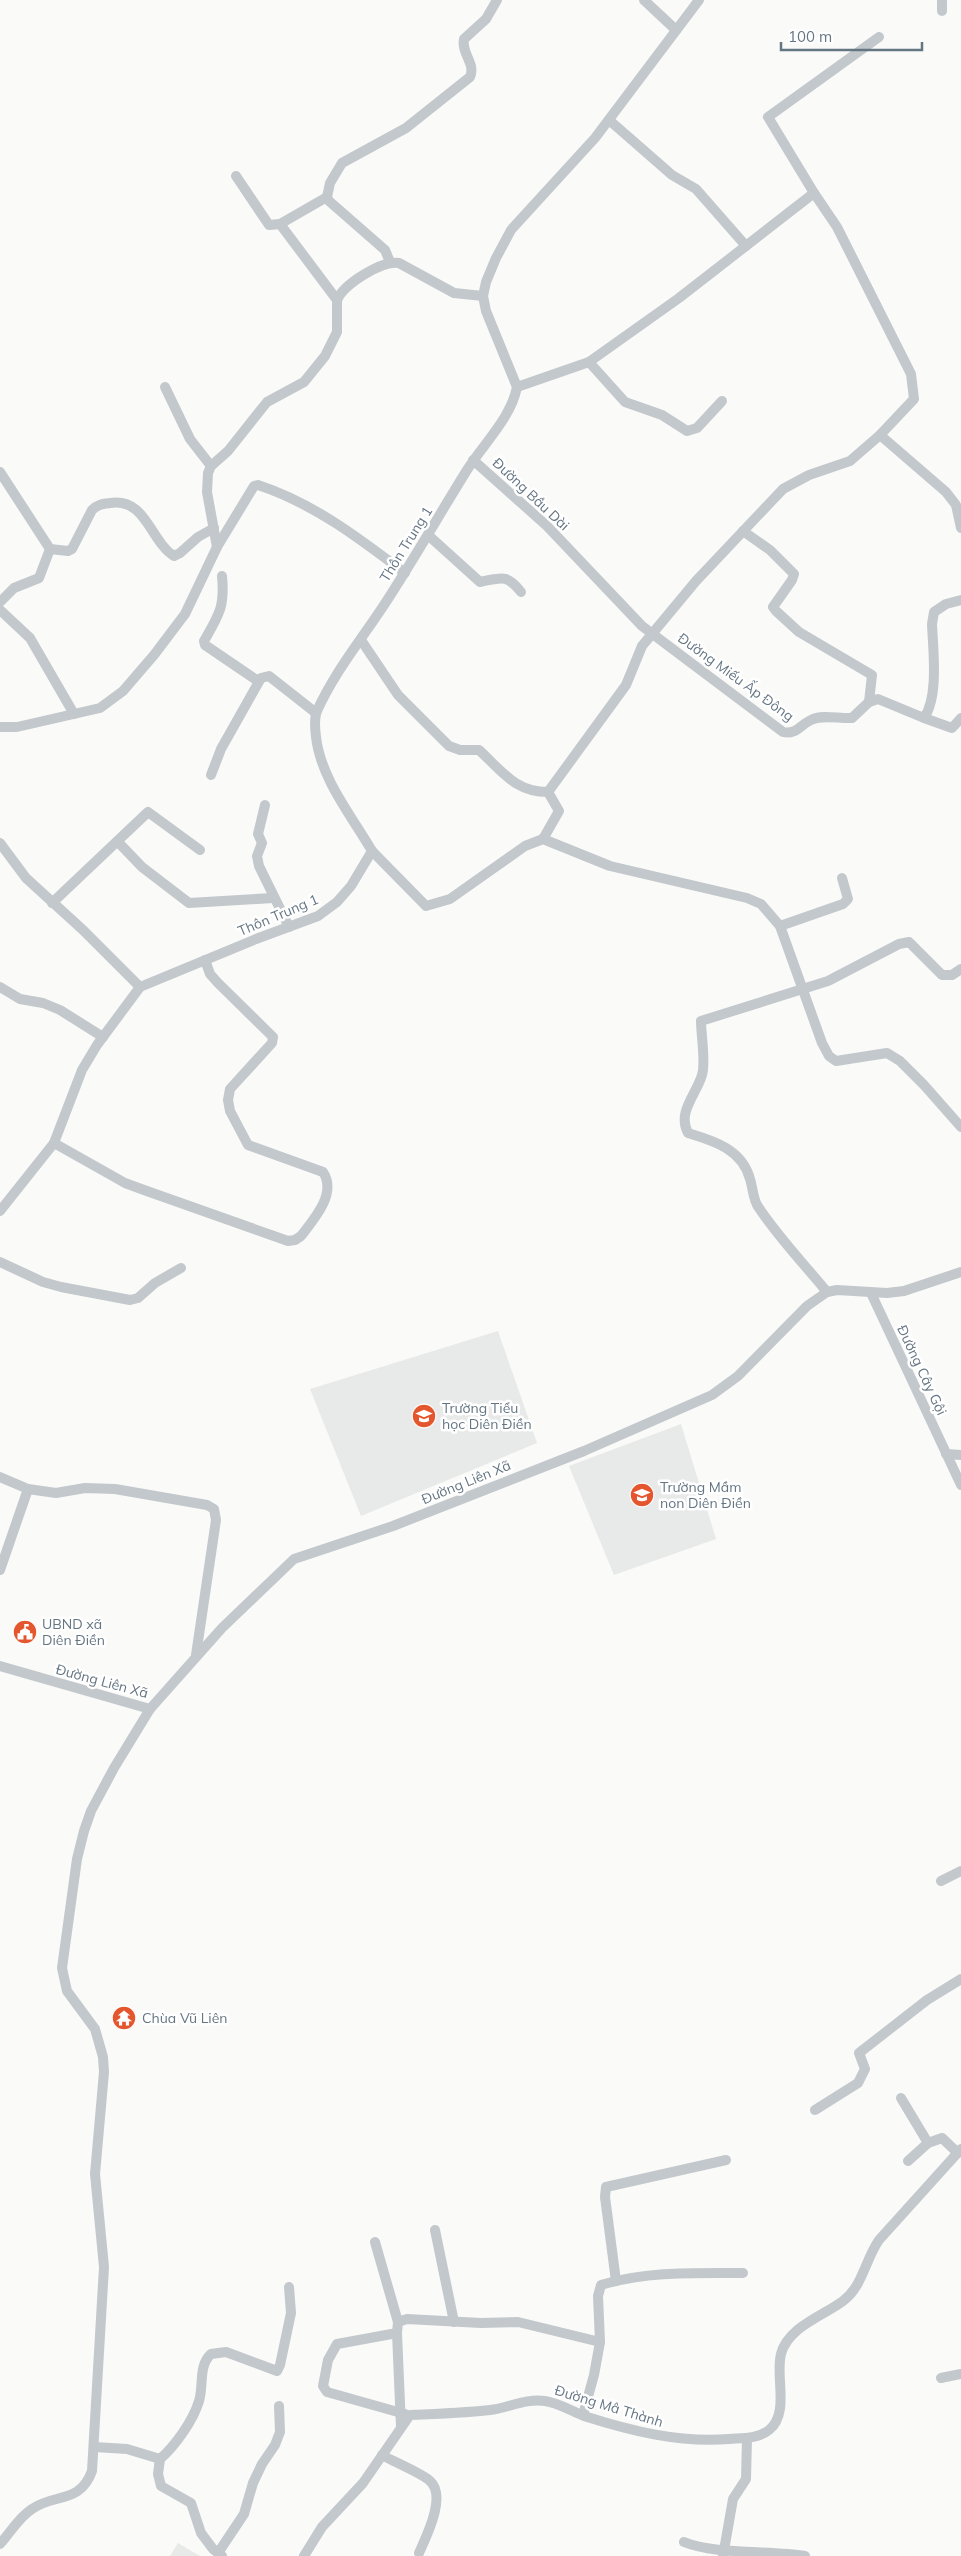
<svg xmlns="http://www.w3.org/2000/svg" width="961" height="2556" font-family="Mulish,sans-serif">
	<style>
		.built { fill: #e8e9e9 }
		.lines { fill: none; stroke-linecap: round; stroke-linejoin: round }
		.minor { stroke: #c3c8cc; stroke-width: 10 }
		.labels { text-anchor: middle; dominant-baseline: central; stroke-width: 5; stroke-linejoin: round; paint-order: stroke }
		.street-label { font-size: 14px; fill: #657683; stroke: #fff }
		.poi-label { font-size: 14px; fill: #657683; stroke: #fff; text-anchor: start }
	</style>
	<rect width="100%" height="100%" fill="#fafaf8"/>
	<g class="built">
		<polygon points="498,1331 537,1443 361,1516 310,1389"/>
		<polygon points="681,1424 716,1539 614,1575 569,1466"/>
		<polygon points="178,2543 200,2556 170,2556"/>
	</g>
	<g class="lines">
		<g class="minor">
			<polyline points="644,0 676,30"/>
			<polyline points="942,0 942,11"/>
			<polyline points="609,120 672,175 696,189 746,246"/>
			<polyline points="236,176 269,225 280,224"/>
			<polyline points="327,197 280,224 337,300"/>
			<path d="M390,262L385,250L329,201L327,197L330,183L342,163L406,128L470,77C476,63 461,54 464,39L486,19L497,0"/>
			<polyline points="589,362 625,402 662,415 687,431 697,428 722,401"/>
			<polyline points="165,387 190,439 211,466"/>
			<polyline points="517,387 589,362 679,298 814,193 768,117 879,37"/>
			<polyline points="880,435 946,492 956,505 961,528"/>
			<path d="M473,460L547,526L642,626L783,732C796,735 800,725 811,720C823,714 839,719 852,718L869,702L878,699L924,718C939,696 933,650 932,624L934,612L946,604L961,600"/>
			<polyline points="0,472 50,549"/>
			<polyline points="743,531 770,550 794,574 792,580 773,607 776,611 799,632 872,675 869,702"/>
			<path d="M428,535L480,582C501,578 506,573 521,592"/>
			<path d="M217,547L207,492L208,473L211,466L228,451L267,402L304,382L325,356L337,332V300C344,284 382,260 399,263L454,293L483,296"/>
			<path d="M222,576C225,607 219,615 204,641L205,645L258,681"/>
			<path d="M0,602L14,588L39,578L50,549L68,551L72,549L92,510C98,504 103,504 110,503C146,497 150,541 174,556L180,553L198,537L214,528"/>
			<polyline points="0,610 30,638 74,714"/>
			<path d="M361,640L398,695L449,746L460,750H479C502,771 515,792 548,792"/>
			<polyline points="924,718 952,728 961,718"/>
			<path d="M0,727H17L100,708L123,691L154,655L185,614L217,547L254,486L258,485C313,503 359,538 405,573"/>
			<polyline points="211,775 221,749 261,678 269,676 316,713"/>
			<polyline points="265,805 258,834 262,843 257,856 259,866 289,927"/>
			<polyline points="543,839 559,811 548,792 626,685 642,646 696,581 783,489 809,475 850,461 880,435 914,399 911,374 837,227 814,193"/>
			<polyline points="118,842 142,867 189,903 273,898"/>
			<polyline points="0,843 26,878 83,930 140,987"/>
			<polyline points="372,851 426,906 450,899 525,846 543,839 610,866 747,898 761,904 780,926 822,1043 829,1056 836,1061 887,1053 900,1061 924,1085 961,1127"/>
			<polyline points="52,903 148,812 200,850"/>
			<polyline points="780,926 843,904 848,899 842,878"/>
			<polyline points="0,987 20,999 43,1003 60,1010 103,1037"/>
			<path d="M54,1143L125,1183L144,1190L288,1241L295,1240L301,1236C315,1218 337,1193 323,1172L248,1145L230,1111L228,1100L230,1089L272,1043L273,1037L218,983L210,974L205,960"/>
			<path d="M0,1211L54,1143L82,1070L97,1045L140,987L256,939L318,916L337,902L351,886L372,851C351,815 321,779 316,737C315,729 314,718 317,711C334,673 361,640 384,605C413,561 439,515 467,470C484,443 511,418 517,387L486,311L483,296L486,282L496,258L511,230L595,138L699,0"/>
			<polyline points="0,1262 43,1282 61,1287 130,1300 138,1298 155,1283 181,1268"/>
			<path d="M827,1292C805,1265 779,1238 759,1208C753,1201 753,1188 750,1179C742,1149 714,1141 688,1133C677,1112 696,1095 702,1075C706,1062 701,1035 701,1021L828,981L899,944L909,942L942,975H952L961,969"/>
			<polyline points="871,1293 961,1485"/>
			<polyline points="946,1454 961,1455"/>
			<polyline points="0,1477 28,1489 56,1493 85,1488 115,1489 207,1505 214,1509 216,1520 196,1655"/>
			<polyline points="0,1570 28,1489"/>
			<polyline points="0,1666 150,1709 222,1628 294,1559 393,1526 584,1451 712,1395 738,1376 807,1306 827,1292 837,1290 887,1293 904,1291 961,1272"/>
			<polyline points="941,1881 961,1871"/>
			<polyline points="901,2098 928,2143"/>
			<polyline points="815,2110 858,2083 865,2069 859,2053 927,2000 961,1979"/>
			<polyline points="908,2161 928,2143 942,2138 958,2153"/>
			<polyline points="435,2230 454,2322"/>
			<polyline points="375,2242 398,2322"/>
			<polyline points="616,2281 605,2197 606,2187 726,2160"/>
			<polyline points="397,2333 337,2344 328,2360 323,2386 327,2392 405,2414"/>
			<path d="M600,2342L598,2296L601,2285C646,2271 696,2273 743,2273"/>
			<polyline points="941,2378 961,2374"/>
			<polyline points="401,2427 397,2333 398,2322 407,2319 481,2323 518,2322 600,2342 594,2375 583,2415"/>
			<polyline points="94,2447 127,2449 160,2459"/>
			<path d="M382,2455C392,2461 423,2474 430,2481C447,2496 426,2537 419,2553"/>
			<path d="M160,2459C175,2446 193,2421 199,2401C204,2385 198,2366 211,2354L226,2352L277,2371L280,2365L291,2313L289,2287"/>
			<polyline points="160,2459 158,2474 161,2486 191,2503 201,2533 213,2549 222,2556"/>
			<path d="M684,2542C715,2555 769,2550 805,2556"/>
			<path d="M0,2544C10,2533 19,2517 32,2509C55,2493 80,2504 92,2471L104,2267L95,2174L104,2072L103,2057L95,2029L67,1991L62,1968L77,1859L84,1831L91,1811L114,1768L150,1709"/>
			<polyline points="218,2553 244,2514 253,2483 262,2464 275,2445 280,2432 279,2406"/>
			<path d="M304,2556L322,2527L363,2483L410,2415C437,2414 463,2413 490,2410C508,2408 526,2398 545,2401C559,2403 571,2411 584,2416C631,2431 679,2443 729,2439C742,2438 758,2439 769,2430C790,2413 775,2377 781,2354C788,2327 823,2316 843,2301C863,2286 865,2260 879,2240L961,2149"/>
			<polyline points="723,2556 733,2499 746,2479 747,2438"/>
		</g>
	</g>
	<defs>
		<g id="school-disc" transform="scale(1.25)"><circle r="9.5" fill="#e4572e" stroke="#fff"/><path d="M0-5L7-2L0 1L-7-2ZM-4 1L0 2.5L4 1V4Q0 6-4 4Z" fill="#fff"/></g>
		<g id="civic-disc" transform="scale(1.25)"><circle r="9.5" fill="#e4572e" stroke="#fff"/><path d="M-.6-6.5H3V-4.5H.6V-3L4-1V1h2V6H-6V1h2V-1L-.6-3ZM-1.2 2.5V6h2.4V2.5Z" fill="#fff"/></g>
		<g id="temple-disc" transform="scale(1.25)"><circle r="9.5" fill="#e4572e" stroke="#fff"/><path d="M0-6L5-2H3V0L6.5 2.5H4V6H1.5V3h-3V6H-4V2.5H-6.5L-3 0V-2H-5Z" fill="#fff"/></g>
	</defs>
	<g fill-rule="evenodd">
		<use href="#school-disc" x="424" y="1416"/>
		<use href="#school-disc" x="642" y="1495"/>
		<use href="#civic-disc" x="25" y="1632"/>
		<use href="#temple-disc" x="124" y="2018"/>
	</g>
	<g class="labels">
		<g class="street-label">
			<text transform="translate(531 494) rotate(43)">Đường Bầu Dài</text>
			<text transform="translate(406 544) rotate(-58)">Thôn Trung 1</text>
			<text transform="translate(736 677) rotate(36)">Đường Miếu Ấp Đông</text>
			<text transform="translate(278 915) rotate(-23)">Thôn Trung 1</text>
			<text transform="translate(922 1370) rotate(65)">Đường Cây Gội</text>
			<text transform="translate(466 1482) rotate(-22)">Đường Liên Xã</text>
			<text transform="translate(102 1681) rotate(15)">Đường Liên Xã</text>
			<text transform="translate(609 2406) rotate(17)">Đường Mâ Thành</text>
		</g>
		<g class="poi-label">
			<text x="442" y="1408">Trường Tiểu<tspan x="442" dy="16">học Diên Điền</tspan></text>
			<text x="660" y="1487">Trường Mầm<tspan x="660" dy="16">non Diên Điền</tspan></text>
			<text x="42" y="1624">UBND xã<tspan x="42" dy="16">Diên Điền</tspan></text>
			<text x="142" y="2018">Chùa Vũ Liên</text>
		</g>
	</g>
	<path d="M781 42v8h141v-8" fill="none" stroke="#657683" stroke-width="2.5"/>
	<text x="788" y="42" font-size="15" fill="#657683" stroke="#ffffff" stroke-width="4" paint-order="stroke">100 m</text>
</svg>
